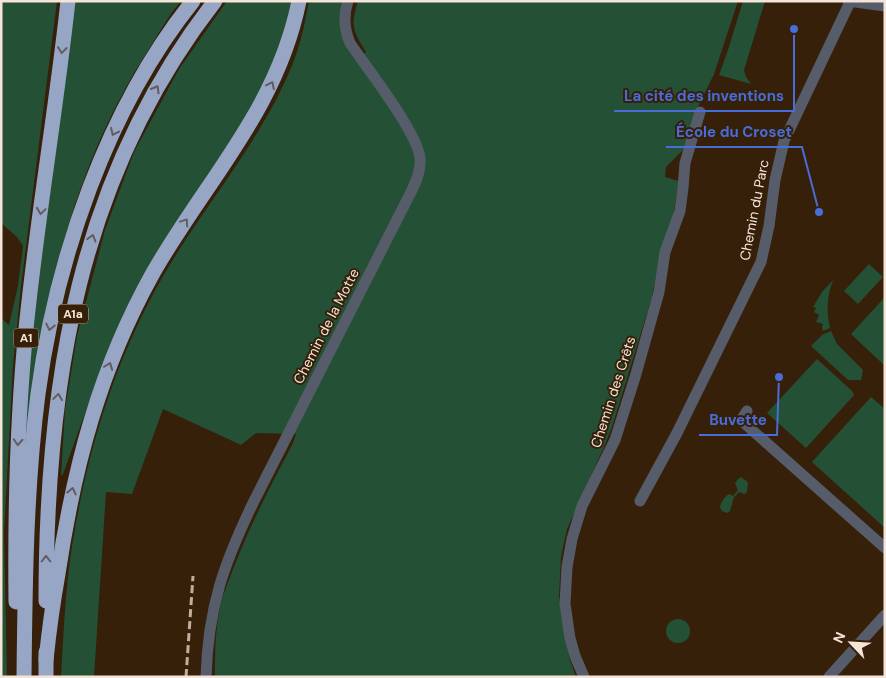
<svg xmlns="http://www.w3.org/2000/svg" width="886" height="678" font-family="'DM Sans',sans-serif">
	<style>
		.green { fill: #245035 }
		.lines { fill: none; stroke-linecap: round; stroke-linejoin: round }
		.minor { stroke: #565c69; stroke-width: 11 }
		.highway { stroke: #98a6c6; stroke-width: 15 }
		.rail { stroke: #c0af9f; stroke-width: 3; stroke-dasharray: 8 4; stroke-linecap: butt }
		.oneway { stroke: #625c5f }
		.labels { text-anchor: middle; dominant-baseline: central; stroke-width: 4; stroke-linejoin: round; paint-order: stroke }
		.shield { fill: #36200a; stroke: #bcaa9a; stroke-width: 1 }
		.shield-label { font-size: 12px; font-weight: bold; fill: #f5e5d8 }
		.street-label { font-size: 14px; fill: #f5e5d8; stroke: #36200a }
		.leader { fill: none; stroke: #486cd8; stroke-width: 2 }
		.callout-dot { fill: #486cd8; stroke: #36200a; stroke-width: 2 }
		.callout-label { font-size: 15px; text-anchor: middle; font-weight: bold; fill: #486cd8; stroke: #36200a; stroke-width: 4; stroke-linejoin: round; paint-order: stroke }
	</style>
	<rect width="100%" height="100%" fill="#36200a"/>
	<g class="green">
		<polygon points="1,1 57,1 21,286 13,365 4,533 7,677 1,677 1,318 9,325 18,286 23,246 17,237 1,223"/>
		<path d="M75,1H181C168,16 159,33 149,49C71,169 43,304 25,444L28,370L43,234Z"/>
		<path d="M227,1H292C284,38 271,70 255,104L92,394L63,474L61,476L65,410L77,336L105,230L134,152L179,69Z"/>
		<path d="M309,1H344L358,59L366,52C353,31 350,26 358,1H738L714,74L697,109L684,149L666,167L665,177L679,181L673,216L661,249L652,297L612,427L604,447L567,529L561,557L559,596L569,657L576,677H215C215,654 215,631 220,608C222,596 228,583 232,572C249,527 271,485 293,443L296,434L256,433L241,445L163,409L132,494L106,492L94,677H61C64,625 66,574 76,523C90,446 113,371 149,302C191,219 258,150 293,63C301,43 305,22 309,1Z"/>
		<polygon points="743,1 765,1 744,70 746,77 751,84 719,75 728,50"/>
		<polygon points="869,264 883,277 858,304 844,291"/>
		<path d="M833,280C827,297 826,310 830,328L823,331L822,327L823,324L816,322L819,315L814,312L816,308L813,307L822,292Z"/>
		<polygon points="885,297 885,366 851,334"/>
		<polygon points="831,331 837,344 863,370 861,380 848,380 811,346 822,335"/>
		<polygon points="817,359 852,391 854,395 806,448 767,413"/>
		<polygon points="871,397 885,409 885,528 812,462"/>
		<path d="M741,477L748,482L747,492L744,494L739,492L734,497L730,511L727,513L722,511L720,507C721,502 725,496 729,494L733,496L738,490L735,483L738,479Z"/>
		<circle cx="678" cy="631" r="12"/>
	</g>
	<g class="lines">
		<g class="minor">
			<polyline points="848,1 885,6"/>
			<polyline points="747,411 743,417 744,423 885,548"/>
			<polyline points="640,501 677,433 761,262 769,226 775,180 784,141 850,2"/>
			<path d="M206,677C208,607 224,563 254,501L411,192C416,182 421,171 420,159C419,134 366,67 350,43C344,29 343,16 348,1"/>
			<polyline points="584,677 575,656 570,638 565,604 567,567 572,539 582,506 615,440 636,374 659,292 665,252 680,211 683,188 685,163 700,112"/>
			<polyline points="829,677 885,615"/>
		</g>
		<g class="highway">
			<path d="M46,601C46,384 78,177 215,1"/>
			<path d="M16,602C15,511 17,420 26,329C37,219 56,111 68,1"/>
			<polyline points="46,652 46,677"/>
			<path d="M46,660C49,631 53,602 58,574C74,466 100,368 153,273C206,180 277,110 299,1"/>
			<path d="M24,677C25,583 26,487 38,394C56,259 107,108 193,1"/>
		</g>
		<polyline class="rail" points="186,677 193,576"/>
	</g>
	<defs><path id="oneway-chevron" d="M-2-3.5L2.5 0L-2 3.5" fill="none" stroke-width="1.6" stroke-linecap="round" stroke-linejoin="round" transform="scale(1.25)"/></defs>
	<g class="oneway">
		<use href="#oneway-chevron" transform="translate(62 50) rotate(97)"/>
		<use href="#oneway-chevron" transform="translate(271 85) rotate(-64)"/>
		<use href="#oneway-chevron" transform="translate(156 89) rotate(-60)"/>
		<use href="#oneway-chevron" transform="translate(114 132) rotate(115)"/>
		<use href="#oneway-chevron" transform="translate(41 211) rotate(98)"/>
		<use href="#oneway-chevron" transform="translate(185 222) rotate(-56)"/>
		<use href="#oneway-chevron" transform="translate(92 238) rotate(-74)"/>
		<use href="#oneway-chevron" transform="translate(50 327) rotate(102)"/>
		<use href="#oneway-chevron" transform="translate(109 366) rotate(-69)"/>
		<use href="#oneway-chevron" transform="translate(58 397) rotate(-82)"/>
		<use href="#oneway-chevron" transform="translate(18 442) rotate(93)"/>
		<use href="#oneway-chevron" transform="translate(72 491) rotate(-78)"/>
		<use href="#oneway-chevron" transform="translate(46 559) rotate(-90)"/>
	</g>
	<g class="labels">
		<g class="shield">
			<rect x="58" y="304.5" width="30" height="19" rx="4"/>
			<rect x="13.5" y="328.5" width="25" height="19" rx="4"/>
		</g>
		<g class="shield-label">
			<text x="73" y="314">A1a</text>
			<text x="26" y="338">A1</text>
		</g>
		<g class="street-label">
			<text transform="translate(754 210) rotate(-79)">Chemin du Parc</text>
			<text transform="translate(326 326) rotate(-63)">Chemin de la Motte</text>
			<text transform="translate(613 392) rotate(-72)">Chemin des Crêts</text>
		</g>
	</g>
	<path class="leader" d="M794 29L794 111H614M819 212L802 147H666M779 377L777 435H699"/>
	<g class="callout-dot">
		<circle cx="794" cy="29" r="5"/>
		<circle cx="819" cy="212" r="5"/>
		<circle cx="779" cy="377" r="5"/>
	</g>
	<g class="callout-label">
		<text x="704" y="101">La cité des inventions</text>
		<text x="734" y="137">École du Croset</text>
		<text x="738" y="425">Buvette</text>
	</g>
	<rect width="886" height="678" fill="none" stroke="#f5e5d8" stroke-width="5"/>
	<g transform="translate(851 643) rotate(295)" stroke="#36200a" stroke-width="4" paint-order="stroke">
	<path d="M0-4L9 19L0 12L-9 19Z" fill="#f5e5d8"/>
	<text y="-8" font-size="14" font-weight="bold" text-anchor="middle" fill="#f5e5d8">N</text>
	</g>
</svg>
